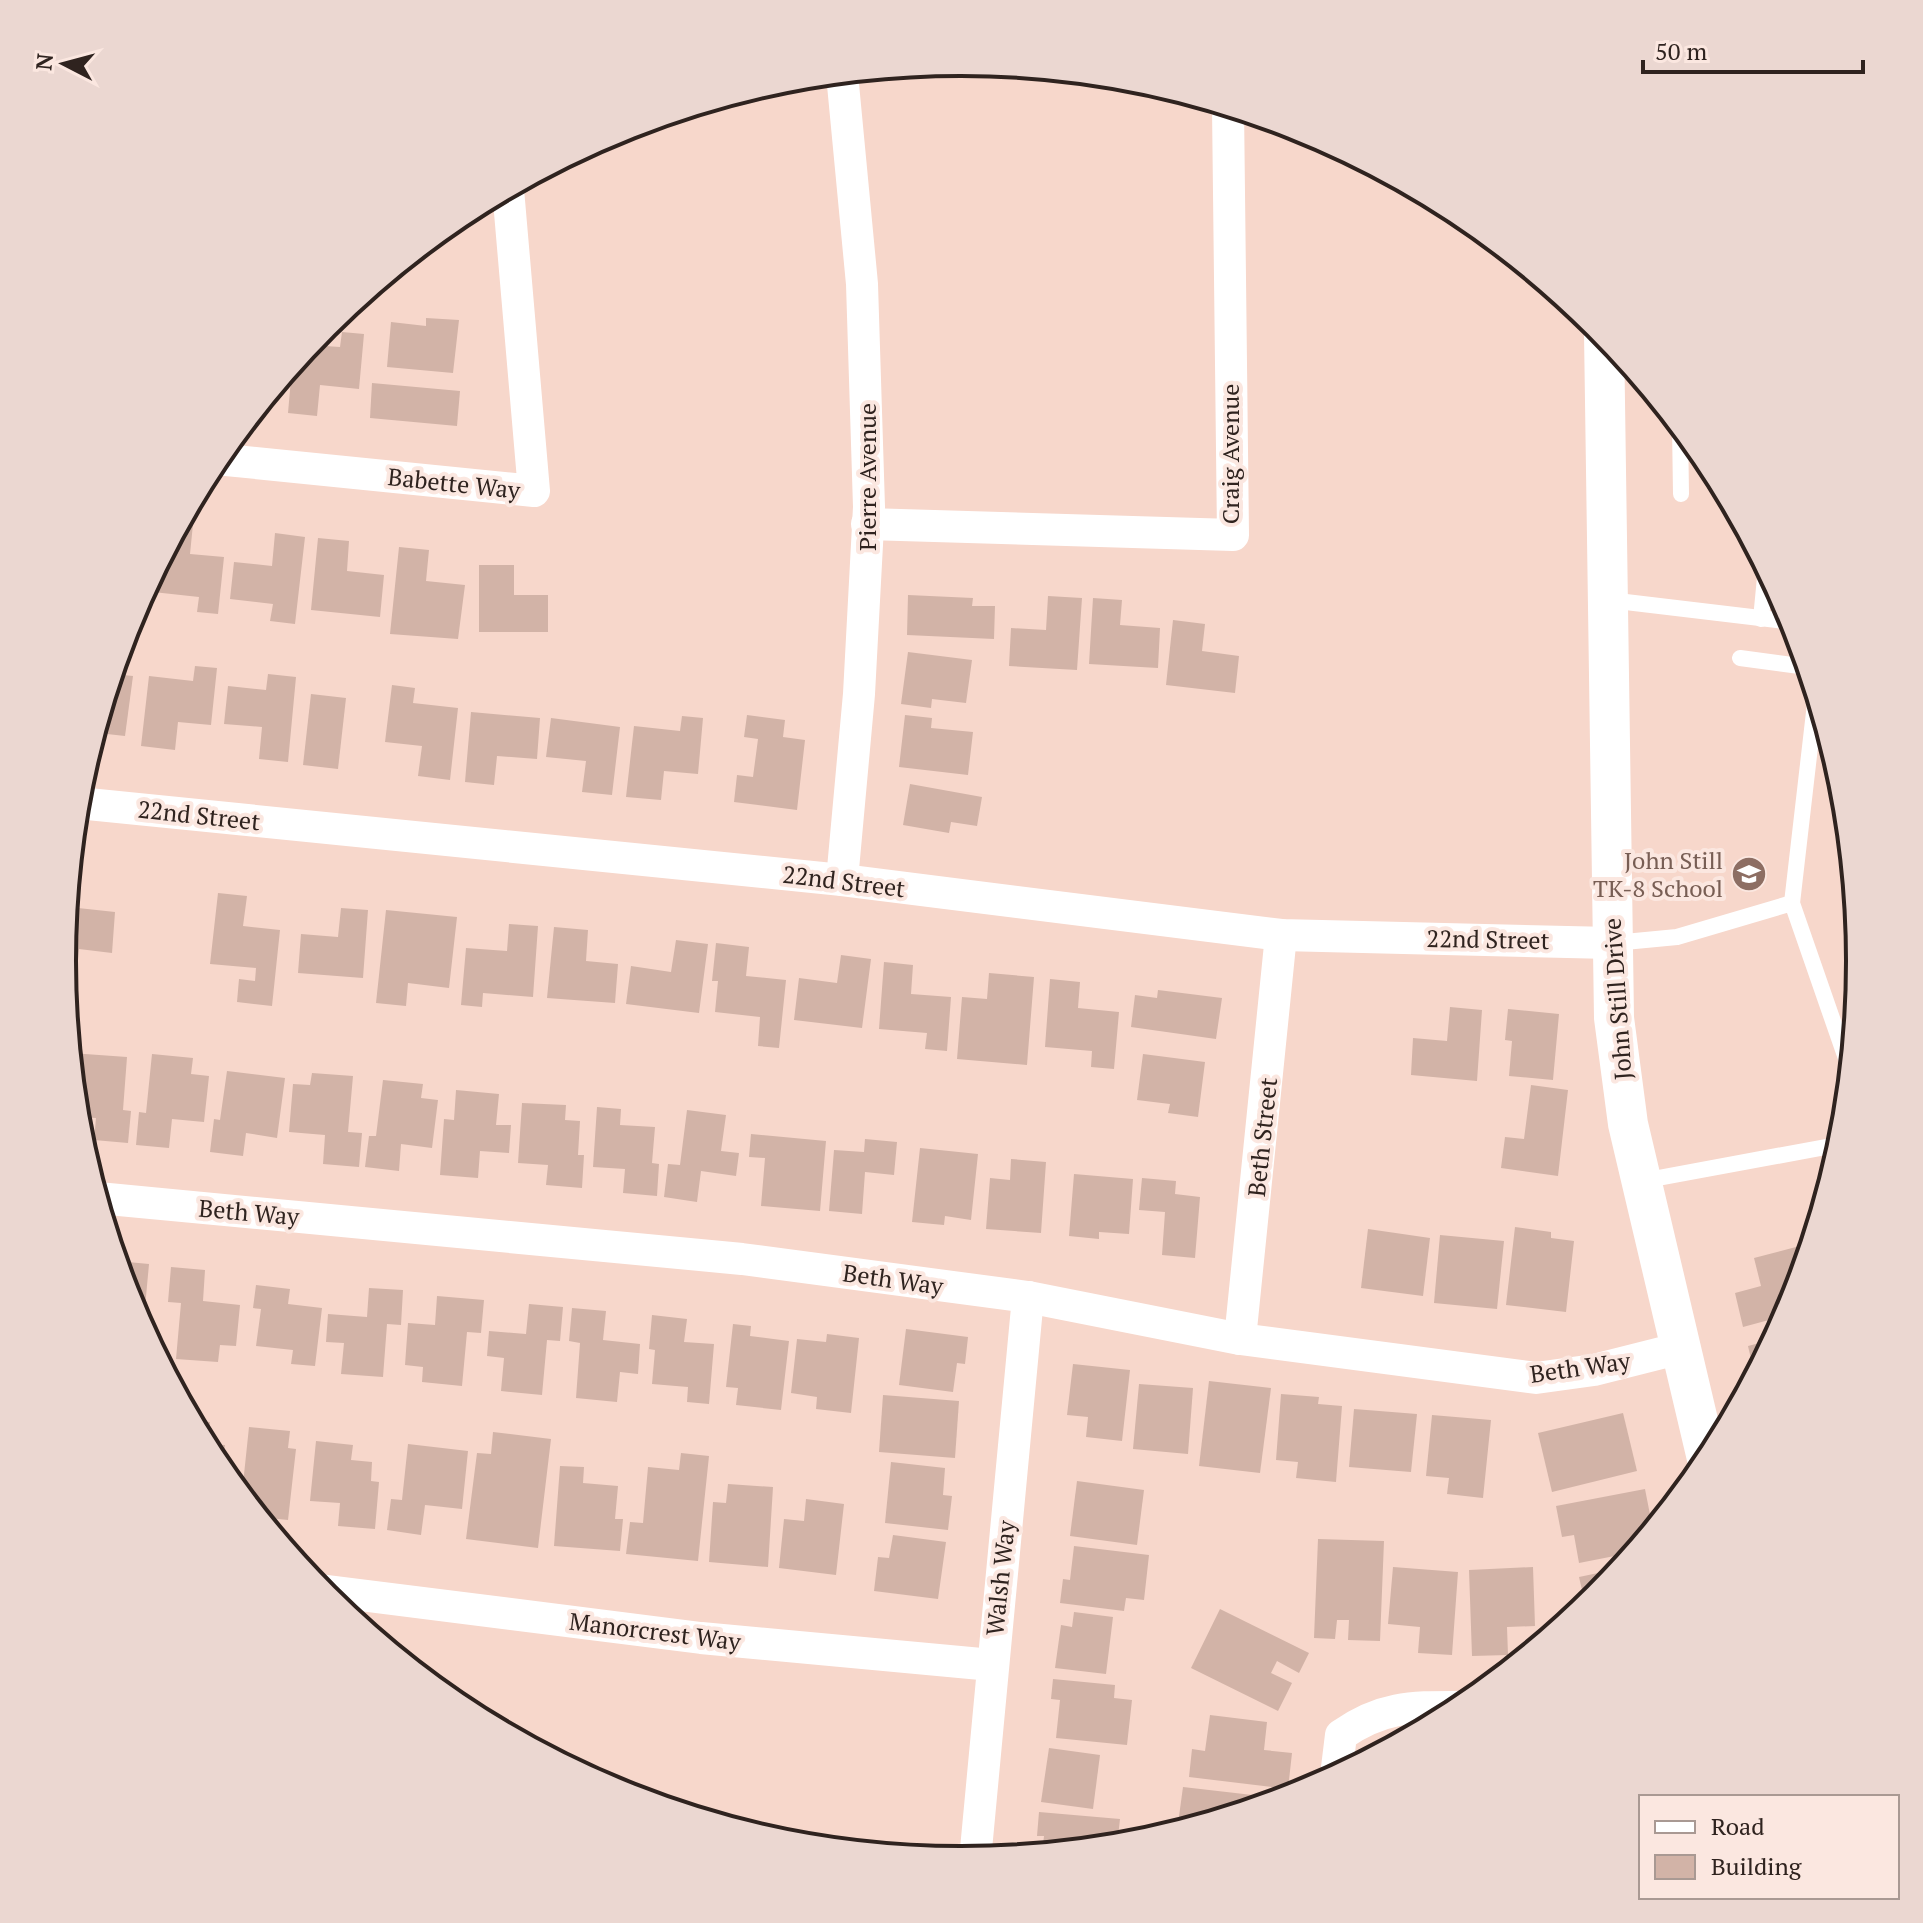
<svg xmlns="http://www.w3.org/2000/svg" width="1923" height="1923" font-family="'PT Serif',serif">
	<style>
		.building { fill: #d2b3a7 }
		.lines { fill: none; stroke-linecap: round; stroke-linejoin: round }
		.service { stroke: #fff; stroke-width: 16 }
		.minor { stroke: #fff; stroke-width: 32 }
		.tertiary { stroke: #fff; stroke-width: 40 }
		.labels { text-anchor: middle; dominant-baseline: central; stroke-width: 8; stroke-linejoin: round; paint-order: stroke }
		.street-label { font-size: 24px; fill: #2f231f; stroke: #fbe7e0 }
		.education-label { font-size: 24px; fill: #785e54; stroke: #fbe7e0; text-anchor: end }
		.rim { fill: none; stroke: #2f231f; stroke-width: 4 }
	</style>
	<rect width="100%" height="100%" fill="#f7d7cb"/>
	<g class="building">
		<polygon points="426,318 459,320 453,373 387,367 391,322 426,326"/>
		<polygon points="342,332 364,334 359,389 320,385 317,416 288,413 292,367 310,345 340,347"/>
		<polygon points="372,383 460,391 457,426 370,418"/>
		<polygon points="181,523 193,524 190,554 224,557 218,614 197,612 199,597 153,592 155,571"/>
		<polygon points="275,533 305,537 295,624 270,621 273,604 230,599 234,562 272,566"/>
		<polygon points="318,538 349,541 347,571 384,575 380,617 311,610"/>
		<polygon points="399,547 429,550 426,581 465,585 458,639 390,634"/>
		<polygon points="479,565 514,565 514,595 548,595 548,632 479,632"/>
		<polygon points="908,595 973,598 972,606 995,606 994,639 907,635"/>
		<polygon points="1048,596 1082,598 1077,670 1009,666 1011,628 1046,630"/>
		<polygon points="1093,598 1122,600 1120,625 1160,628 1158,668 1089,664"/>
		<polygon points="1173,620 1205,624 1202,651 1239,656 1235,693 1166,685"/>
		<polygon points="908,652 972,660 966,703 932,699 931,708 901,704"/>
		<polygon points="195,666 217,668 211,725 178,722 175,750 141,746 149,676 193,681"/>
		<polygon points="113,674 133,676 125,736 98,733"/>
		<polygon points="268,674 296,677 288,762 259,759 262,727 224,724 228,686 266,690"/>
		<polygon points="392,685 415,688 413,703 458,708 450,780 418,776 422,746 385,742"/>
		<polygon points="311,694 346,698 338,769 303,765"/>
		<polygon points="471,712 540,718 537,759 497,756 494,785 465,782"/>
		<polygon points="747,715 785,720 783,737 805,740 797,810 734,802 737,775 753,777 758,739 744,737"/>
		<polygon points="905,715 932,718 931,728 973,732 968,775 899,767"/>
		<polygon points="682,716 703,718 698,774 664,771 661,800 626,797 634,726 680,731"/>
		<polygon points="551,718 620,727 612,795 582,792 586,761 546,757"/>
		<polygon points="910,784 982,797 977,826 951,822 949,833 903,825"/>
		<polygon points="70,877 81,878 78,908 115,912 112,953 79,949 77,971 63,970 62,961"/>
		<polygon points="218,893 247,896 243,926 280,930 272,1006 237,1002 239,979 255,981 256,968 210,964"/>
		<polygon points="341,908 368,910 363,978 298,973 301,934 338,937"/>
		<polygon points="386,910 457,917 449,988 408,983 406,1006 376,1003"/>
		<polygon points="509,924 538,926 533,997 483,993 482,1007 461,1005 466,948 507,951"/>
		<polygon points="554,927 588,930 586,961 618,964 615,1003 547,998"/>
		<polygon points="676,940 708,944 699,1013 626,1004 631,966 671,972"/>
		<polygon points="716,943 749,947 746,976 786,980 779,1048 758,1046 760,1017 715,1012 718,981 712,981"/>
		<polygon points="841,955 871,959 862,1028 794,1020 799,978 837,983"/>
		<polygon points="884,962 913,965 911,994 951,997 947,1051 925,1049 927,1033 879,1029"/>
		<polygon points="989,973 1034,977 1027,1065 957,1059 962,997 987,999"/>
		<polygon points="1050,979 1080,982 1078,1008 1119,1012 1114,1069 1091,1067 1092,1051 1045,1047"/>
		<polygon points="1158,990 1222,998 1216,1039 1131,1027 1135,995 1157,998"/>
		<polygon points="1450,1007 1482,1010 1477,1081 1411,1075 1413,1038 1447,1041"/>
		<polygon points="1508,1009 1559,1014 1553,1080 1509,1076 1512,1041 1505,1040"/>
		<polygon points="71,1053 127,1057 123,1110 131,1111 128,1143 94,1140 96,1118 77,1117"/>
		<polygon points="152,1054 193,1058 191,1074 209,1076 204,1122 172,1119 169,1148 136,1145 139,1112 146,1113"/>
		<polygon points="1143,1054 1205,1062 1198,1117 1168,1113 1170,1104 1137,1100"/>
		<polygon points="227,1071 285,1078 277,1138 246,1133 243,1156 210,1152 214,1119 220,1120"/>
		<polygon points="312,1073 353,1076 348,1132 362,1133 359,1167 323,1164 325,1135 289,1132 293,1084 310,1085"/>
		<polygon points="383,1080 423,1084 421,1098 438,1100 432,1148 401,1144 399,1171 365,1167 369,1136 376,1136"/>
		<polygon points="1531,1085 1568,1090 1558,1176 1501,1168 1505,1137 1524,1139"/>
		<polygon points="456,1090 499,1094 496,1125 511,1125 509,1153 480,1151 478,1178 440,1175 444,1119 454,1120"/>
		<polygon points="522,1103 566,1105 565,1120 580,1121 578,1155 584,1155 582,1188 546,1185 548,1165 518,1163"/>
		<polygon points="597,1107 621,1109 620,1125 655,1127 652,1163 659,1164 657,1196 623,1193 625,1169 593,1167"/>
		<polygon points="687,1110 726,1115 721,1151 739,1153 736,1176 701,1171 697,1202 664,1197 668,1164 680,1165"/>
		<polygon points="751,1134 826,1141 820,1211 761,1206 765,1158 749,1157"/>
		<polygon points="865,1139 897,1142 894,1175 865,1172 862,1214 829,1211 834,1150 864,1152"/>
		<polygon points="920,1148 978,1154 971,1220 945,1216 944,1225 912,1222"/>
		<polygon points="1011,1159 1046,1162 1041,1233 986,1229 990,1178 1010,1180"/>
		<polygon points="1074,1174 1133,1179 1129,1234 1099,1232 1099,1239 1069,1236"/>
		<polygon points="1142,1178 1176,1181 1175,1194 1200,1197 1195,1258 1162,1255 1165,1212 1139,1210"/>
		<polygon points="1515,1227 1551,1232 1551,1238 1574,1241 1566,1312 1506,1305"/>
		<polygon points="1368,1229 1430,1238 1423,1296 1361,1288"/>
		<polygon points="1440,1235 1504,1241 1497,1309 1434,1303"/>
		<polygon points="1811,1243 1787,1315 1743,1327 1735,1293 1761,1286 1754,1258"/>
		<polygon points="117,1261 149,1264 143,1329 130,1305"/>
		<polygon points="171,1267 205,1270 203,1301 240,1305 236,1346 220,1345 218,1362 176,1359 181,1303 168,1302"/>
		<polygon points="256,1285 290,1289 288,1304 322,1308 315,1366 291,1364 293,1350 256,1346 261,1309 253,1308"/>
		<polygon points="369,1288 403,1290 401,1325 387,1324 383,1377 341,1374 344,1343 326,1342 328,1314 367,1317"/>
		<polygon points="437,1296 484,1300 481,1333 467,1332 462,1386 422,1382 423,1367 405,1365 408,1323 435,1325"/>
		<polygon points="529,1304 563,1307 560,1341 547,1340 542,1395 501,1391 504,1358 487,1356 489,1331 526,1334"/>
		<polygon points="572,1308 606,1311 603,1340 640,1344 638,1374 620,1372 617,1402 576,1398 580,1343 569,1341"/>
		<polygon points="652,1315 687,1319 684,1342 714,1344 709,1404 687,1402 688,1387 652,1384 655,1350 649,1349"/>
		<polygon points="733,1324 751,1326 750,1336 789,1341 781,1410 736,1405 738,1388 726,1387"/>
		<polygon points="906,1329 968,1337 965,1364 957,1363 953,1392 899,1385"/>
		<polygon points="827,1334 859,1338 851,1413 816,1409 817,1397 791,1393 797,1339 826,1342"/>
		<polygon points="1775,1339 1758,1371 1755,1376 1748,1346"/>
		<polygon points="1073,1364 1130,1370 1122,1441 1086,1437 1088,1417 1067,1415"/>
		<polygon points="1209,1381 1271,1388 1260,1473 1199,1466"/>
		<polygon points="1139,1384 1193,1388 1188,1454 1133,1449"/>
		<polygon points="1281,1394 1319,1397 1318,1404 1342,1406 1336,1482 1296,1478 1298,1462 1276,1460"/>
		<polygon points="883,1395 959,1401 955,1458 879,1452"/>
		<polygon points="1354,1409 1417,1414 1411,1472 1349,1467"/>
		<polygon points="1623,1413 1637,1471 1552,1492 1538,1433"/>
		<polygon points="1432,1415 1491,1420 1483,1498 1447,1494 1449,1478 1426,1476"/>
		<polygon points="192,1421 210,1422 208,1444 225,1445 222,1472"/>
		<polygon points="249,1427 290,1431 288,1448 296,1449 288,1520 260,1517 231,1482 243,1484"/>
		<polygon points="493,1432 551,1439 538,1548 466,1539 477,1453 491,1454"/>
		<polygon points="316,1441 353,1445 351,1460 372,1462 371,1481 379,1482 375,1529 338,1526 340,1503 310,1501"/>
		<polygon points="408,1444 468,1451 462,1509 425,1505 421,1535 387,1530 391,1499 402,1500"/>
		<polygon points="681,1453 709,1456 698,1561 626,1554 630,1522 643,1523 648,1467 679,1470"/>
		<polygon points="891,1462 945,1468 943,1495 952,1496 948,1530 885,1523"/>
		<polygon points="560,1466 584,1467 583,1483 618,1486 615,1519 623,1519 620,1551 554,1546"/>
		<polygon points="1077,1481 1144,1490 1137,1545 1070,1536"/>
		<polygon points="728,1484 773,1487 768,1567 709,1562 713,1502 726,1503"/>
		<polygon points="1645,1489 1653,1530 1635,1552 1579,1563 1574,1535 1562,1537 1556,1506"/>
		<polygon points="806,1499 844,1504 836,1575 779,1568 784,1519 804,1521"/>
		<polygon points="893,1535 946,1542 938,1599 874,1591 878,1557 889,1558"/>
		<polygon points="1318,1539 1384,1541 1380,1641 1348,1640 1349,1620 1337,1620 1335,1639 1314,1638"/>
		<polygon points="1074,1546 1149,1555 1144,1600 1126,1598 1124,1611 1060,1603 1063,1579 1070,1580"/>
		<polygon points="1393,1567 1458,1572 1452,1655 1418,1653 1420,1627 1388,1624"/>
		<polygon points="1533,1567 1535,1626 1507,1627 1508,1655 1472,1656 1469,1570"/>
		<polygon points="1622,1568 1597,1598 1586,1607 1579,1577"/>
		<polygon points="1220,1609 1309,1653 1299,1673 1277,1661 1271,1673 1292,1683 1278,1711 1191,1668"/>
		<polygon points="1074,1612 1113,1617 1106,1674 1055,1668 1061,1625 1072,1627"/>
		<polygon points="1053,1679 1115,1685 1114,1698 1132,1700 1127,1745 1056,1738 1060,1700 1051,1699"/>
		<polygon points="1210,1715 1267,1722 1264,1750 1292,1753 1288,1789 1189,1777 1192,1749 1205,1751"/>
		<polygon points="1049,1748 1100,1755 1093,1809 1041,1802"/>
		<polygon points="1183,1787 1286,1799 1177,1831"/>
		<polygon points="1039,1812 1120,1819 1117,1846 1042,1853 1044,1836 1037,1836"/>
	</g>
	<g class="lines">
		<g class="service">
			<polyline points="1680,426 1681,494"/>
			<polyline points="1609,600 1794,622"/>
			<polyline points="1761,619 1766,567"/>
			<polyline points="1740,658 1807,667"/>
			<polyline points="1816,695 1792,903 1850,1070"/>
			<polyline points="1614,943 1677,937 1792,903"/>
			<polyline points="1642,1181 1842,1144"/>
		</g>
		<g class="minor">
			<polyline points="842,74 862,284 869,507 859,694 842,880"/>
			<polyline points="216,459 534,491 508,189"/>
			<polyline points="867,524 1233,535 1228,107"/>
			<polyline points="78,803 842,880 1281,935 1611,943"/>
			<polyline points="98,1198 742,1259 1028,1297 1240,1339 1536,1378 1594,1370 1681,1348"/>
			<polyline points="1240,1339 1281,935"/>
			<polyline points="320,1590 701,1638 992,1665"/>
			<path d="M1336,1776L1341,1735C1384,1705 1414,1707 1465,1707"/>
			<polyline points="975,1860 1028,1297"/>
		</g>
		<polyline class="tertiary" points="1604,333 1614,1018 1628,1124 1708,1463"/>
	</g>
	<defs>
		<g id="school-disc" transform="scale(1.8)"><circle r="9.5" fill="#8d6e63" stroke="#fbe7e0"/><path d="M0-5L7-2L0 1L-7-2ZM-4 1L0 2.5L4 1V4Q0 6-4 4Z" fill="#fff"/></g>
	</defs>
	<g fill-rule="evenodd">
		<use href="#school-disc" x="1749" y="874"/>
	</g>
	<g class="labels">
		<g class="street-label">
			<text transform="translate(1230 454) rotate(-90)">Craig Avenue</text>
			<text transform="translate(867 477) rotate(-90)">Pierre Avenue</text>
			<text transform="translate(454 483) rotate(6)">Babette Way</text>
			<text transform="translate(199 815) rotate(6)">22nd Street</text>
			<text transform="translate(844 881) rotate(7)">22nd Street</text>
			<text transform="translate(1488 939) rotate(1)">22nd Street</text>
			<text transform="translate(1617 999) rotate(-94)">John Still Drive</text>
			<text transform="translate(1262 1137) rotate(-84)">Beth Street</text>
			<text transform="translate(249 1212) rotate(5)">Beth Way</text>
			<text transform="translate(893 1279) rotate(8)">Beth Way</text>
			<text transform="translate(1580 1367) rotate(-8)">Beth Way</text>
			<text transform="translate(1000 1578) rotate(-84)">Walsh Way</text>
			<text transform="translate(655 1631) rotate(7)">Manorcrest Way</text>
		</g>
		<g class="education-label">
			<text x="1723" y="860">John Still<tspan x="1723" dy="28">TK-8 School</tspan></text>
		</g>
	</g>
	<path d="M0 0H1923V1923H0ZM76 961a885 885 0 1 1 1770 0a885 885 0 1 1-1770 0Z" fill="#ebd7d1" fill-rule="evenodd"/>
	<path class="rim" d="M76 961a885 885 0 1 1 1770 0a885 885 0 1 1-1770 0Z"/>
	<rect x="1639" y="1795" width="260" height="104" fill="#fbe7e0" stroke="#a99993" stroke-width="2"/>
	<rect x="1655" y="1821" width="40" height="12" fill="#ffffff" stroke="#a99993" stroke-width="2"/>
	<text x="1711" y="1835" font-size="24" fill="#2f231f">Road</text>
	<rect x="1655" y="1855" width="40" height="24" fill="#d2b3a7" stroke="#a99993" stroke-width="2"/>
	<text x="1711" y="1875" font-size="24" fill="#2f231f">Building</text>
	<g transform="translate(64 64) rotate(276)" stroke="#fbe7e0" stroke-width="6" paint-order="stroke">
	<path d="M0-6L14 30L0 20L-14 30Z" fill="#2f231f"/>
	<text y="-12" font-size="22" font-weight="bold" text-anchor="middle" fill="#2f231f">N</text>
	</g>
	<path d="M1643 60v12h220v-12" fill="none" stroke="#2f231f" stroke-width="4"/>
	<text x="1655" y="60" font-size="24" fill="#2f231f" stroke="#fbe7e0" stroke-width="6" paint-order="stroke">50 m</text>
</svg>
